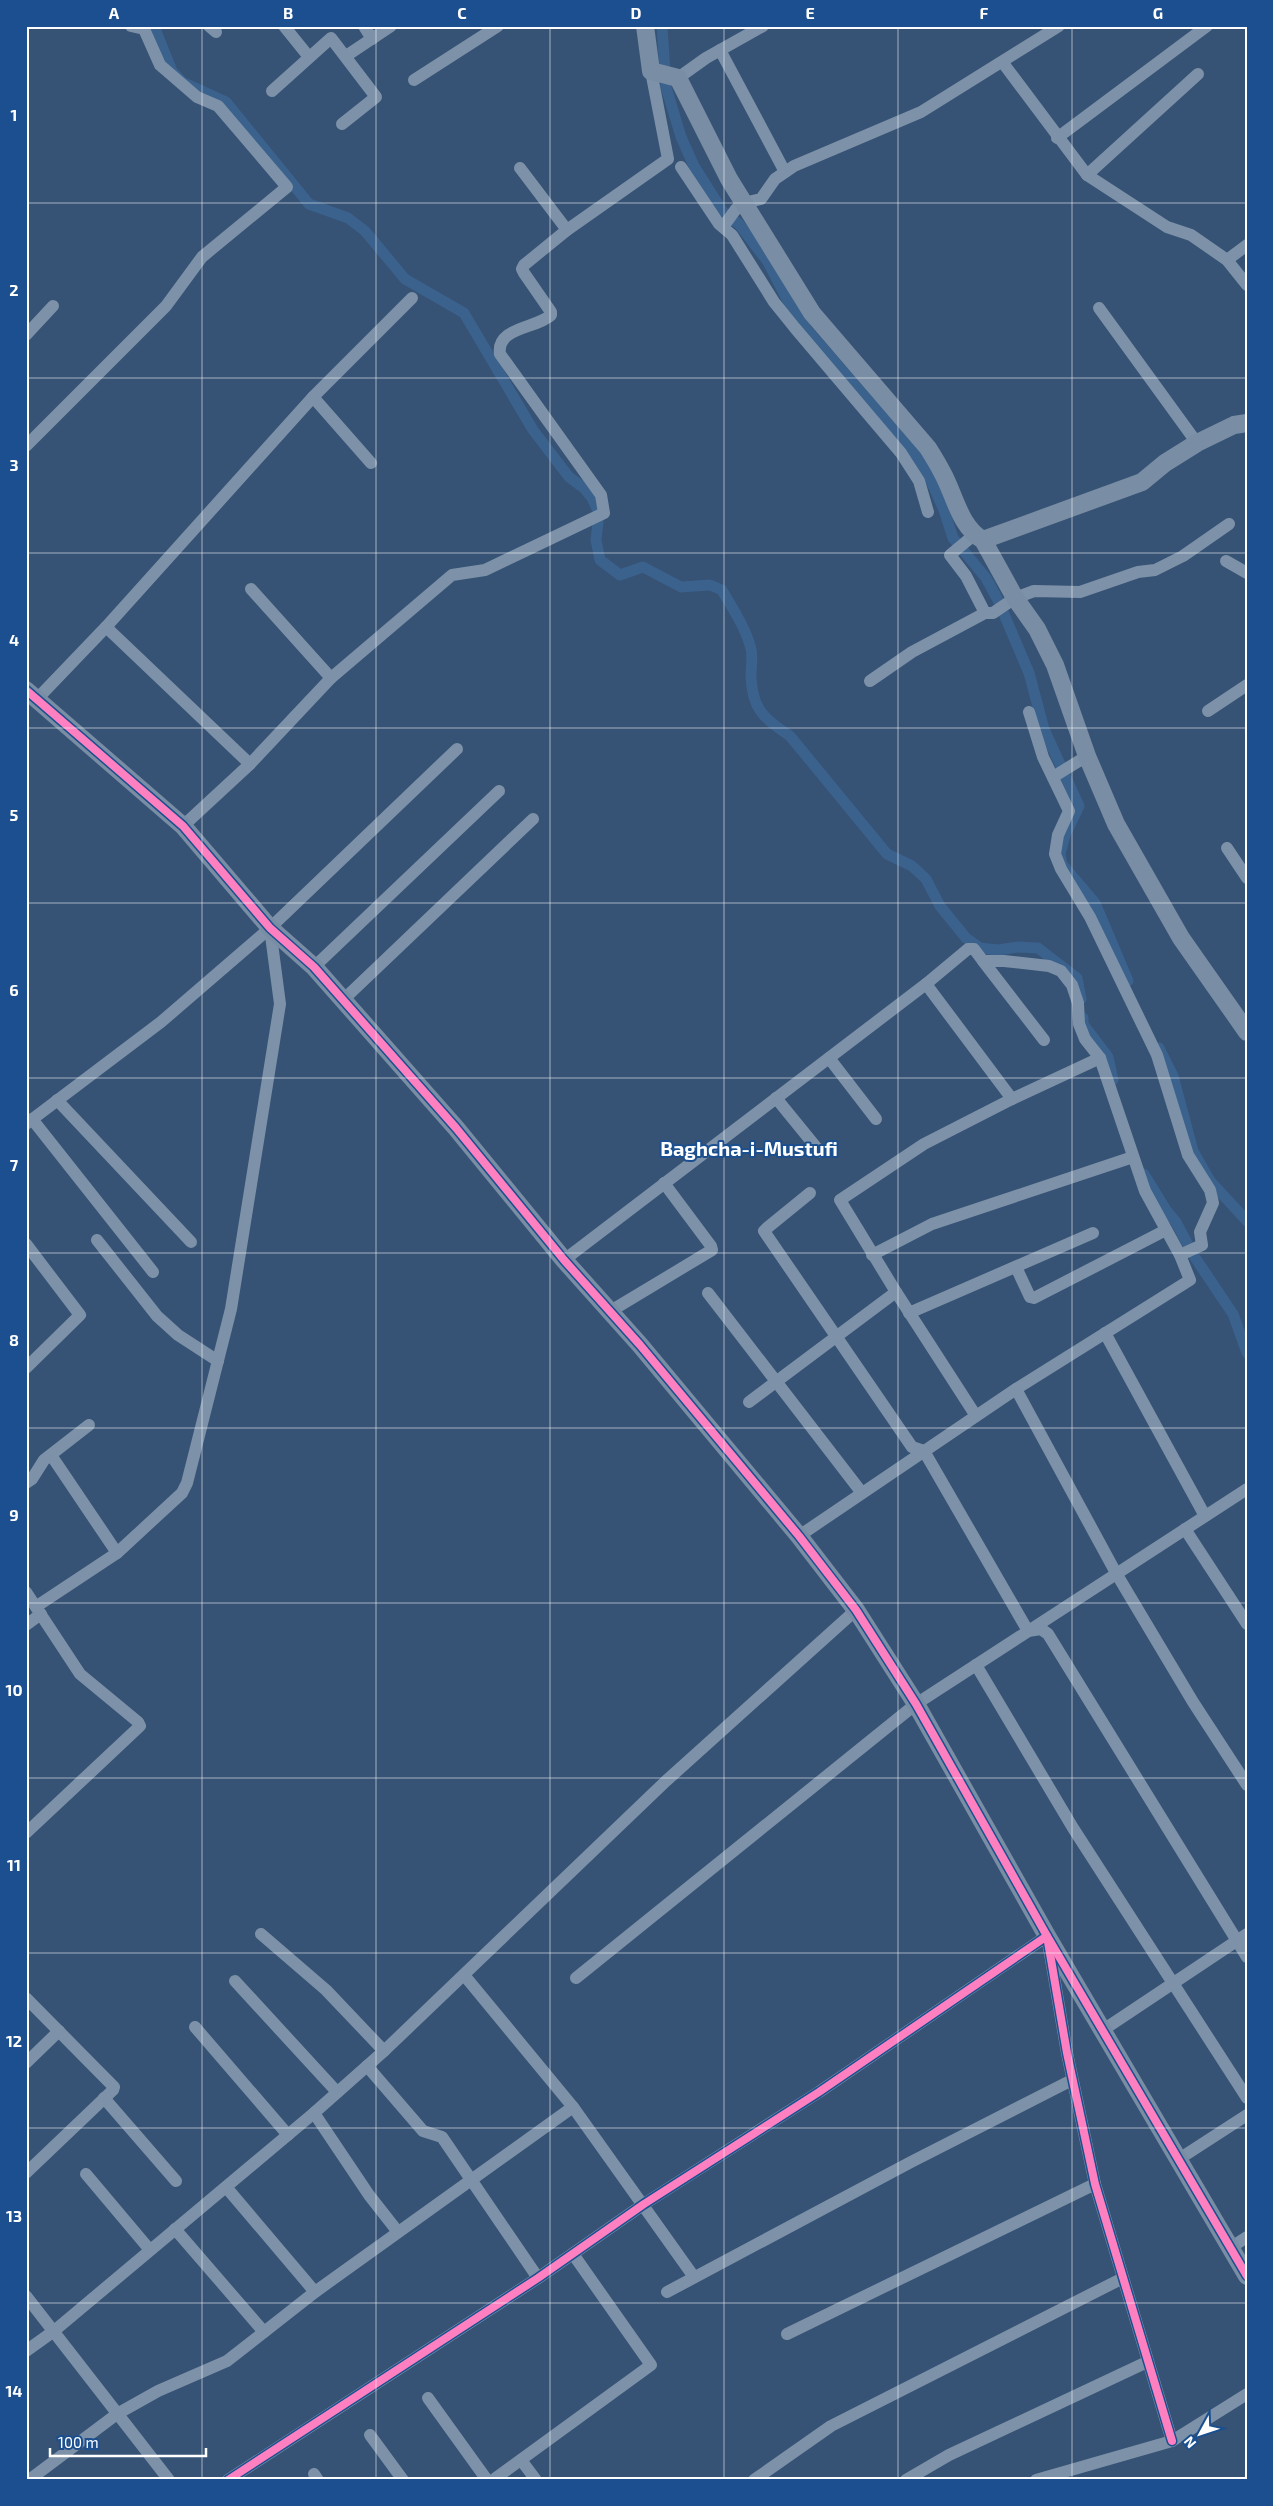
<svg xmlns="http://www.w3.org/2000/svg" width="1273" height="2506" font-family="'Exo 2',sans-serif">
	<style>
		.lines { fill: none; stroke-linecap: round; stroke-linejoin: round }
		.canal { stroke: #3b618d; stroke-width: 11 }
		.street { stroke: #7d92a8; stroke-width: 12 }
		.secondary { stroke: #798da4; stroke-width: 18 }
		.cycleway-casing { stroke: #1b4f8f; stroke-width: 11 }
		.cycleway { stroke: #ff80c0; stroke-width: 8 }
		.grid { fill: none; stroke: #fff; stroke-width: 1; stroke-opacity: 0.55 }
		.labels { text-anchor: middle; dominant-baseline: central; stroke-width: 4; stroke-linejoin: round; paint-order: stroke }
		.neighbourhood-label { font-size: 20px; font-weight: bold; fill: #fff; stroke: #1b4f8f }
		.neatline { fill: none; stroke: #fff; stroke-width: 2 }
		.grid-label { font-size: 16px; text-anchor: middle; font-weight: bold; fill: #fff }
	</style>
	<rect width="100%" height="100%" fill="#365274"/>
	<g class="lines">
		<g class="canal">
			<path d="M154,26L172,71L182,82L226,102L309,204L348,218L365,231L405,279L464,313L533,430L569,477L584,488L592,498L599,513L596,540L600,560L620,575L643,567L681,587L710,585L722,590C732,608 746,628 751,649C753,657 751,667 751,676C752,709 764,719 790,736L887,854L912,866L926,879L940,906L966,938L980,948L998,950L1018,947L1038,948L1077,978L1081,999"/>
			<polyline points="662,26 666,87 681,137 694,166 723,212 739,224 768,262 789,303 807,330 916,455 928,474 944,510 953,538 986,578 998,600 1029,673 1044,729 1079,806 1065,835 1060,854 1062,864 1095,903 1128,981"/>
			<polyline points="1083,1018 1083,1024 1108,1057 1113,1080"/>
			<polyline points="1159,1048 1173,1076 1193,1151 1210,1181 1247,1221"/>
			<polyline points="1144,1174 1166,1210 1176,1222 1194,1256 1233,1314 1247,1353"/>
		</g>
		<g class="street">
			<polyline points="209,26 216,32"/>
			<polyline points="284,26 309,57"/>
			<polyline points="364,26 372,39"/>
			<polyline points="720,50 785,172"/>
			<polyline points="346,56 391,26"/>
			<polyline points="1003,63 1087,175 1167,227 1191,235 1227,260 1247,285"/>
			<polyline points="678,78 706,58 763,26"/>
			<polyline points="414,80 498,26"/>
			<polyline points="272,91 331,38 376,97 342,124"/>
			<polyline points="1057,138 1207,26"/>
			<polyline points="681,167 719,224 732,235 774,302 795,328 901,453 919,481 928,512"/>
			<polyline points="520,168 567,230"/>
			<polyline points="1087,175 1198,74"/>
			<polyline points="723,227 736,209 743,203 761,199 775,179 794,166 921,112 1059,26"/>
			<polyline points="1227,260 1247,245"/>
			<polyline points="1099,308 1197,443"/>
			<polyline points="26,335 53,306"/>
			<polyline points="313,397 371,463"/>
			<polyline points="26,446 166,306 202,257 287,187 218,106 197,97 160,65 144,29 131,26"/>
			<polyline points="974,535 950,555 966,576 985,613"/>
			<polyline points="1226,561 1247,573"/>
			<polyline points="251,589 331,678"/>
			<polyline points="106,627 250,764"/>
			<polyline points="870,681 912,652 985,613 993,613 1015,598 1034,591 1080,592 1138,572 1155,570 1183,556 1229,524"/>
			<polyline points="37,699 106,627 313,397 412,298"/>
			<polyline points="1208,711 1247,685"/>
			<polyline points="1029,712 1043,757 1069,811 1058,835 1055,854 1061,869 1090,917 1157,1055 1188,1155 1210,1190 1213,1203 1200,1232 1202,1245 1180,1255"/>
			<polyline points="1053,777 1087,756"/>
			<path d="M183,826L250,764L331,678L452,575L485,570L604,513L601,495L500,354C496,327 536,329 551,315V312L524,273L522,269L524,265L567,230L668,159L651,71"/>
			<polyline points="1227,848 1247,878"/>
			<polyline points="983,961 1044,1040"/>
			<polyline points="314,967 499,791"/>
			<polyline points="926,984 1012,1099"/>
			<polyline points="343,1000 533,819"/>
			<polyline points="829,1058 876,1119"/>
			<polyline points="776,1098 820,1152"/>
			<polyline points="57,1100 191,1242"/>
			<polyline points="32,1119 153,1272"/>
			<polyline points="26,1124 161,1022 270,928 457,749"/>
			<polyline points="810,1193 767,1228 764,1231 766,1234 912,1447 924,1451 1028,1631 1041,1629 1048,1634 1247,1957"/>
			<polyline points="97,1240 157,1316 178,1335 218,1361"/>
			<polyline points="26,1244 80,1315 26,1368"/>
			<polyline points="872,1255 932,1224 1133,1157"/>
			<polyline points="564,1260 926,984 968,949 974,949 983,961 1004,961 1049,966 1061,971 1072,985 1078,1003 1079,1024 1085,1039 1100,1058 1145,1191 1180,1255 1190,1280 1016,1389 799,1536"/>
			<polyline points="1016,1267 1030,1297 1034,1298 1166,1230"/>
			<polyline points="708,1293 862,1493"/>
			<polyline points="609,1312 712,1250 711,1246 664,1183"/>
			<polyline points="909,1313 1093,1233"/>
			<polyline points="1105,1333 1205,1516"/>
			<polyline points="1016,1389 1116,1573 1193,1702 1247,1785"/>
			<polyline points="749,1402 896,1292"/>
			<polyline points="976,1416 896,1292 840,1200 924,1144 1012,1099 1100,1058"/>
			<polyline points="51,1455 117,1553"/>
			<polyline points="26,1483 32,1479 44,1460 89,1425"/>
			<polyline points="1185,1529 1247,1624"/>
			<polyline points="26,1592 80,1674 138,1722 140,1726 26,1833"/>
			<polyline points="37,1606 117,1553 182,1493 187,1483 231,1309 280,1004 270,928"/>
			<polyline points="26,1625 41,1614"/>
			<polyline points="976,1665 1073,1828 1247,2098"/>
			<polyline points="261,1934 326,1990 384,2051"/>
			<polyline points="464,1975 573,2107 694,2277"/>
			<polyline points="576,1978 916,1704 1247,1489"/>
			<polyline points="235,1981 337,2092"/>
			<polyline points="26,1998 114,2087 113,2090 26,2173"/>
			<polyline points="195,2027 288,2135"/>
			<polyline points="1103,2030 1247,1934"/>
			<polyline points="26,2063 59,2031"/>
			<polyline points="367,2066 423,2131 442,2137 538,2278"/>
			<polyline points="104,2098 176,2181"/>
			<polyline points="314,2113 369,2195 398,2232"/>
			<polyline points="1179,2159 1247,2115"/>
			<polyline points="86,2174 150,2250"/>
			<polyline points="226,2187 315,2292"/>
			<polyline points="175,2229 264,2332"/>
			<polyline points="1230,2248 1247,2237"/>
			<polyline points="667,2292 911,2162 1072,2080"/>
			<polyline points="26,2296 169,2480"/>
			<polyline points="787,2334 1095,2184"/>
			<polyline points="26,2351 54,2331 314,2113 384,2051 666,1781 856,1610"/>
			<polyline points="428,2398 487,2480"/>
			<polyline points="370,2435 403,2480"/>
			<polyline points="521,2460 536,2480"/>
			<polyline points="314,2474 318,2480"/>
			<polyline points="29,2480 117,2414 158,2391 227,2361 315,2292 573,2107"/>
			<polyline points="228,2480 538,2278 644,2204 819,2092 1047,1936 1067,2053 1095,2184 1172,2441"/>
			<polyline points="493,2480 651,2365 573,2254"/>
			<polyline points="754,2480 831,2426 1121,2279"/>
			<polyline points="906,2480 949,2455 1147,2362"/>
			<polyline points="1036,2480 1172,2441 1247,2394"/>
		</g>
		<g class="secondary">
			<path d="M645,26L651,71L678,78L729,179L812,313L928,448C933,456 938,464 942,472C955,495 959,526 983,540L1015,598L1037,629L1055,665L1087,756L1116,824L1181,938L1247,1032"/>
			<polyline points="983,540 1142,482 1165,463 1197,443 1234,425 1247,423"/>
			<polyline points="26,690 183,826 270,928 314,967 456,1128 564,1260 640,1345 799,1536 856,1610 916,1704 1047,1936 1247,2276"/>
		</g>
		<g class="cycleway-casing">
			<g id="cycleway">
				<polyline points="26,690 183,826 270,928 314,967 456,1128 564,1260 640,1345 799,1536 856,1610 916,1704 1047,1936 1247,2276"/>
				<polyline points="228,2480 538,2278 644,2204 819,2092 1047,1936 1067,2053 1095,2184 1172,2441"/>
			</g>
		</g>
		<use href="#cycleway" class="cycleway"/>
	</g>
	<path class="grid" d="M202,26V2480M376,26V2480M550,26V2480M724,26V2480M898,26V2480M1072,26V2480M26,203H1247M26,378H1247M26,553H1247M26,728H1247M26,903H1247M26,1078H1247M26,1253H1247M26,1428H1247M26,1603H1247M26,1778H1247M26,1953H1247M26,2128H1247M26,2303H1247"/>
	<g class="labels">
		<g class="neighbourhood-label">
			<text x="749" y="1148">Baghcha-i-Mustufi</text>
		</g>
	</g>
	<rect width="1273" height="2506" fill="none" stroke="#1b4f8f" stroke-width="55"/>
	<g transform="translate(1200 2434) rotate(230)" stroke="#1b4f8f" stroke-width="4" paint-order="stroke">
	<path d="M0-4L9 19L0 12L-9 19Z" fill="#ffffff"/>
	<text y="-8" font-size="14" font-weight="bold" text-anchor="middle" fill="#ffffff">N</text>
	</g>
	<path d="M50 2448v8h156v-8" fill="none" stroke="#ffffff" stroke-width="2.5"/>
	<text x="58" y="2448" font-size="15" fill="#ffffff" stroke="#1b4f8f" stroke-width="4" paint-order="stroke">100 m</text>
	<rect x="28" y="28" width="1218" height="2450" class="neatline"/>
	<g class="grid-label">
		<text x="114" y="19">A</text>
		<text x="288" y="19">B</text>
		<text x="462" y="19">C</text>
		<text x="636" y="19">D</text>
		<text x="810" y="19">E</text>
		<text x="984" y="19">F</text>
		<text x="1158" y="19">G</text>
		<text x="14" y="121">1</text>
		<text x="14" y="296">2</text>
		<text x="14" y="471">3</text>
		<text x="14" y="646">4</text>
		<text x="14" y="821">5</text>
		<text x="14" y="996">6</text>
		<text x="14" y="1171">7</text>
		<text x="14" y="1346">8</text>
		<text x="14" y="1521">9</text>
		<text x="14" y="1696">10</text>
		<text x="14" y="1871">11</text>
		<text x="14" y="2047">12</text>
		<text x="14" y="2222">13</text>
		<text x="14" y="2397">14</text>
	</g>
</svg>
